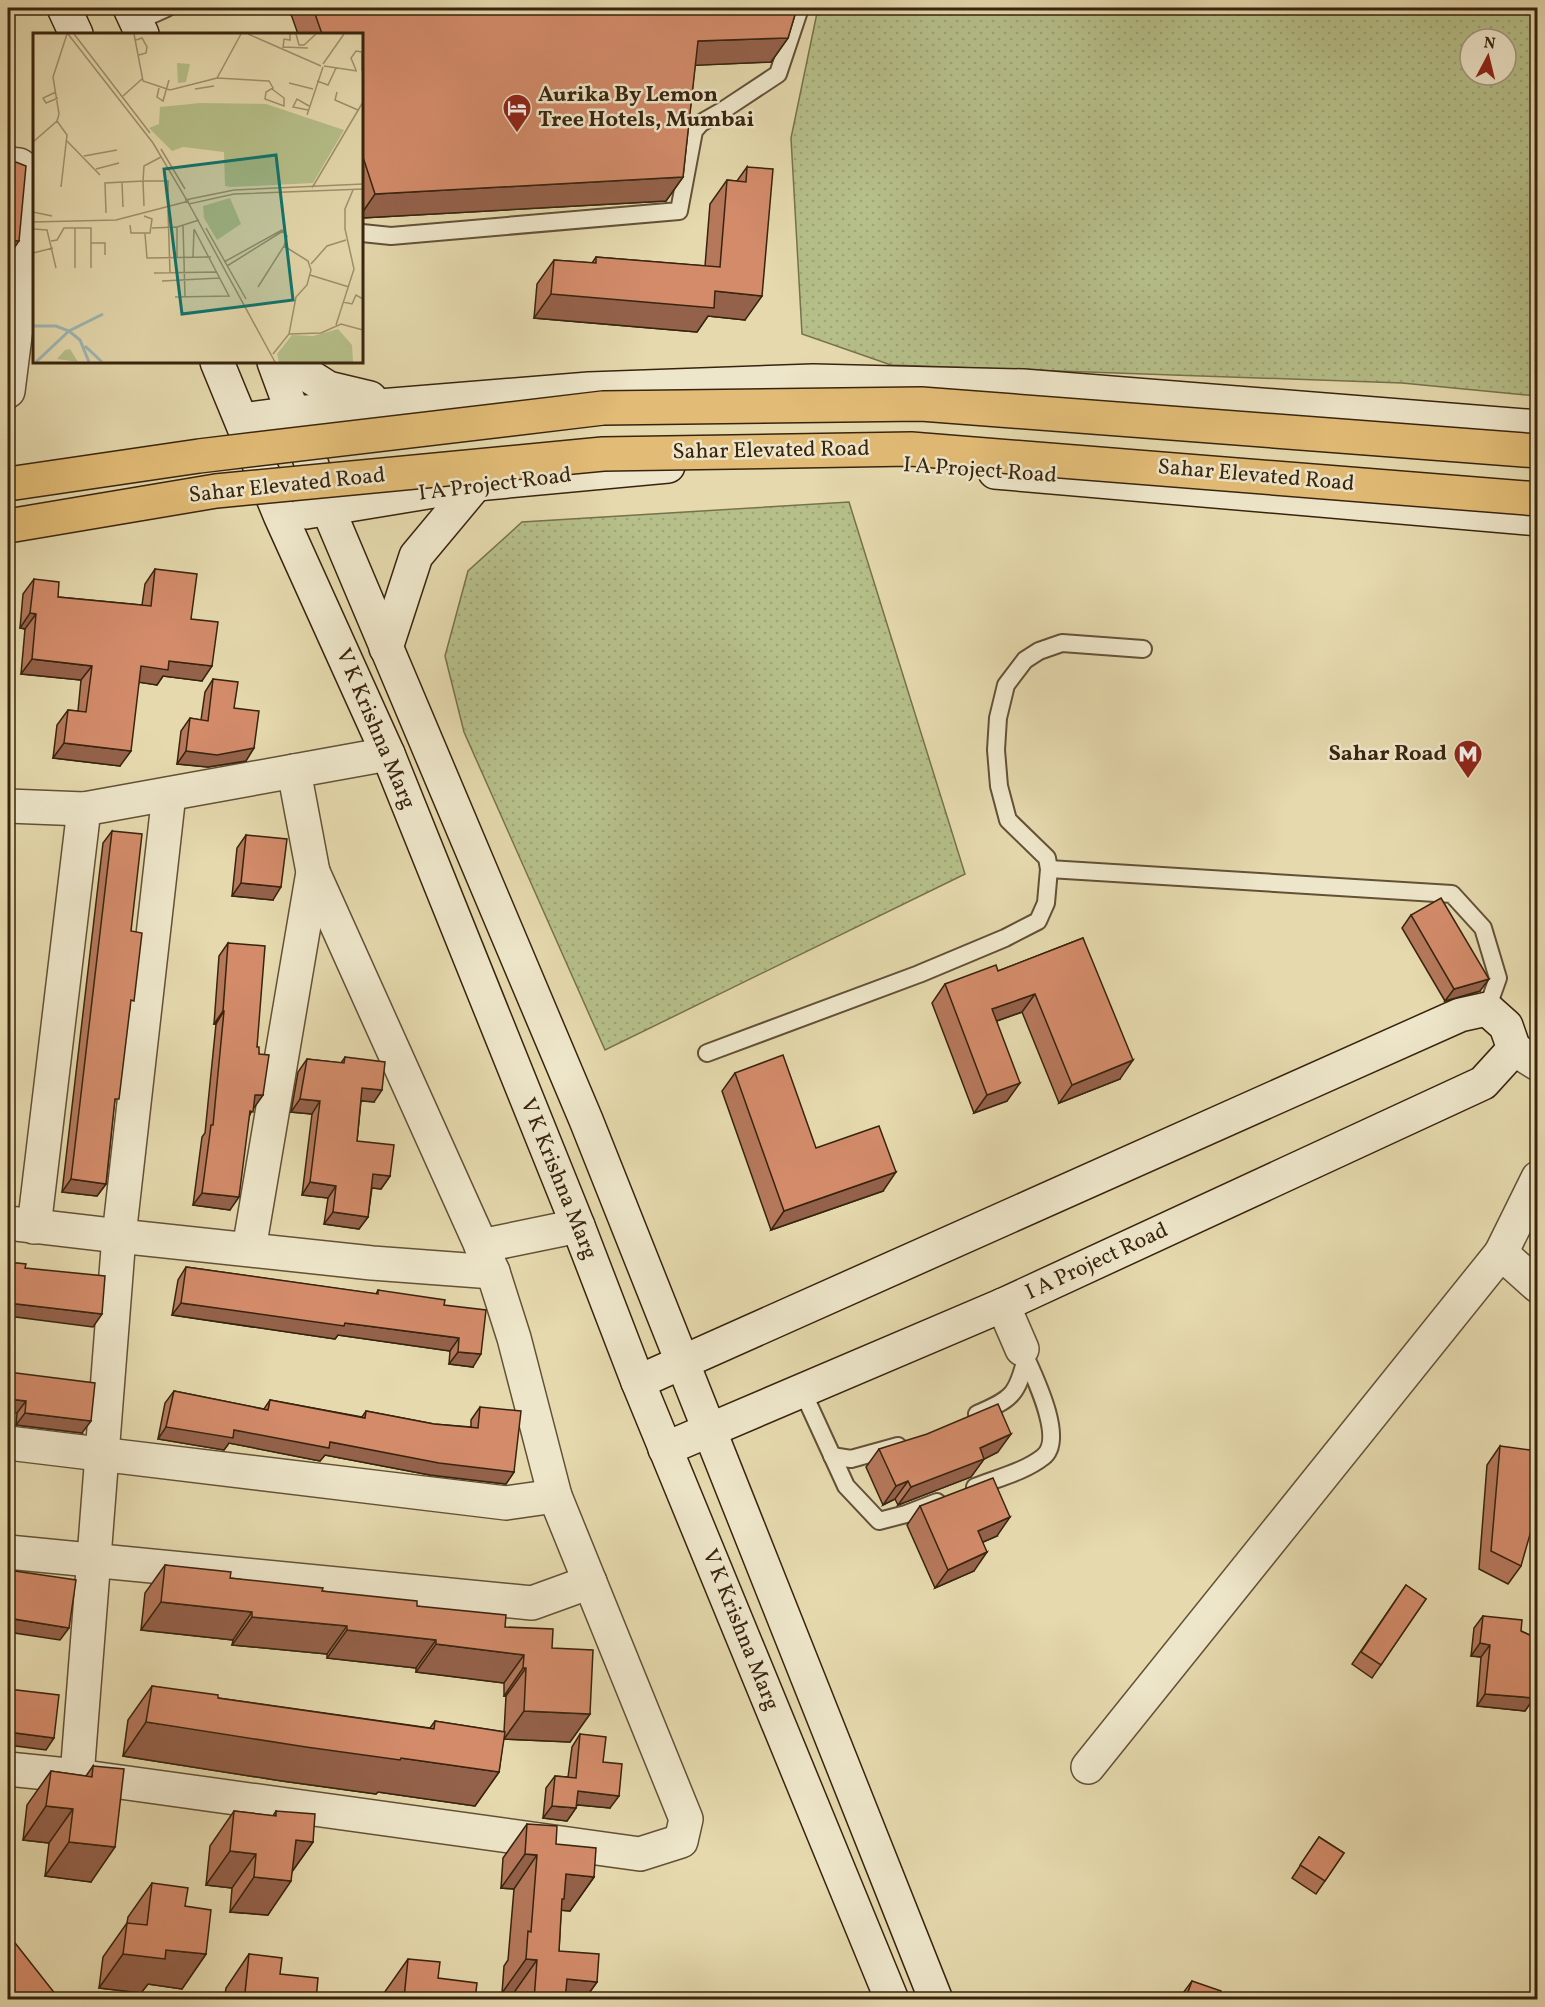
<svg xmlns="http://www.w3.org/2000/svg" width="1545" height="2007" font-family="Vollkorn,serif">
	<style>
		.grass { fill: url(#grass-dots); stroke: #77724c; stroke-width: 1.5; fill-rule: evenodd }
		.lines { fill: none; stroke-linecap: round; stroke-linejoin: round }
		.lane-casing { stroke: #635136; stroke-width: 20 }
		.street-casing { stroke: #635136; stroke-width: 36 }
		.secondary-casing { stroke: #38240e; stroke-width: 36 }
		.lane { stroke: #eee6ca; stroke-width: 16 }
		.street { stroke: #eee6ca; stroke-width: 33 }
		.secondary { stroke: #eee6ca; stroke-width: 33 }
		.primary-bridge-casing { stroke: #38240e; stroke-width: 36; stroke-linecap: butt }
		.primary-bridge { stroke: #e2bc76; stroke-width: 33 }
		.wall { fill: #b5785b; stroke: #38240e; stroke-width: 1.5 }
		.shaded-wall { fill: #94614a; stroke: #38240e; stroke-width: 1.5 }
		.building { fill: #d38b6a; stroke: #38240e; stroke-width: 1.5 }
		.labels { text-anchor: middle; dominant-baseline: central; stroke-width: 5; stroke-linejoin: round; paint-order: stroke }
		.poi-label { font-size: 22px; font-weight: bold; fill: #38240e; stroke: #eee6ca; text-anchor: start }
		.street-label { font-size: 22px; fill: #38240e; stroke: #eee6ca }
		.inset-river { fill: none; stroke: #9cb7b6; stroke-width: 3 }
		.inset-road { fill: none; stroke: #a0916d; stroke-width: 1.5 }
		.view { fill: #0f766e; fill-opacity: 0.15; stroke: #0f766e; stroke-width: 3 }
		.inset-edge { fill: none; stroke: #38240e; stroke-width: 3 }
	</style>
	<defs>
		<pattern id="grass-dots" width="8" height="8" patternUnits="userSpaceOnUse" patternTransform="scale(1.5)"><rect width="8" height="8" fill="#b6bf89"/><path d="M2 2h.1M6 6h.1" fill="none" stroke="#9da475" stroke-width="1.8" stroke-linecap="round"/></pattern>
	</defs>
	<rect width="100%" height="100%" fill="#e5d9ad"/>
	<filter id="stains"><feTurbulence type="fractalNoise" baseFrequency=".00333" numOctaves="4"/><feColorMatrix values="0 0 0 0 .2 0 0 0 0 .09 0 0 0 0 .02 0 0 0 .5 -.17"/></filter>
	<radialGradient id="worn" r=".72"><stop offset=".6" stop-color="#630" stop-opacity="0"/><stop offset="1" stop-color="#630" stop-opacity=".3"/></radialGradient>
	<g class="grass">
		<path d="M818,8H1537V396L1402,383L891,365L802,334L791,138ZM1470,39H1506V75H1470Z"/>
		<polygon points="849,502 965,874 605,1050 464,732 445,656 468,571 522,522"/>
	</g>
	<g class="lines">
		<g class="lane-casing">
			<g id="lane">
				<polyline points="136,22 167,8"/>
				<polyline points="362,233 391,236 679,211 694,131 701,123 722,111 778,74 800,8"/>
				<polyline points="1049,869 1452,894 1483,928 1498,978 1487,1009"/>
				<polyline points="707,1053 919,974 1005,938 1038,921 1046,903 1049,869 1047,858 1008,820 999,786 996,750 998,718 1006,685 1025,660 1039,651 1062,643 1143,649"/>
				<polyline points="802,1390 846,1486 879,1521 906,1514 937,1502"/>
				<path d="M977,1414C1012,1399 1017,1395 1026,1358"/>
				<polyline points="832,1456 851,1459 898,1446"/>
				<path d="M975,1487C997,1478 1024,1472 1043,1457C1067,1439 1031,1370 1022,1349"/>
			</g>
		</g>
		<g class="street-casing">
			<g id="street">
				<polyline points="8,164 19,165 33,175 30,218 8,391"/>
				<polyline points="8,806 84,809"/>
				<polyline points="1514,1049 1538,1064"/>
				<polyline points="8,1223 119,1236 372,1263 493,1272"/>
				<polyline points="34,1227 84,809 388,754"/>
				<polyline points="481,1246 578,1226"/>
				<polyline points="249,1249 313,872 294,771"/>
				<polyline points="1501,1253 1538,1286"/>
				<polyline points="1003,1305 1022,1349"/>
				<polyline points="8,1443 506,1503 555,1496"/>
				<polyline points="8,1552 532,1603 590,1582"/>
				<polyline points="1088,1767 1501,1253 1538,1178"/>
				<polyline points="8,1769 77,1776 640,1854 681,1841 686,1819 555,1496 514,1338 493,1272 313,872"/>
				<polyline points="77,1776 119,1236 169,794"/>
			</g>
		</g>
		<g class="secondary-casing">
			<g id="secondary">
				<polyline points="64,8 76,34"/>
				<polyline points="130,8 142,34"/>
				<polyline points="217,362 280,515 388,754 578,1226 638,1382 892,2000"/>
				<polyline points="274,362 328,509 586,1120 936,2000"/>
				<polyline points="287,362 328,388 370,398"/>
				<polyline points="242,420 294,413 589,389 813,381 1023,386 1538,427"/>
				<polyline points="995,472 1538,519"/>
				<polyline points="306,512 476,484 668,466"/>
				<polyline points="386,648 416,556 476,484"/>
				<polyline points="638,1382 1460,1015 1487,1009 1506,1026 1514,1049 1483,1083 1003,1305 665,1449"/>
			</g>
		</g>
		<use href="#lane" class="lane"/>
		<use href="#street" class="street"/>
		<use href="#secondary" class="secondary"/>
		<g class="primary-bridge-casing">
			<g id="primary-bridge">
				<polyline points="8,484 199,456 603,408 921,404 1538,451"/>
				<polyline points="8,526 216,491 603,454 911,449 1538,499"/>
			</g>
		</g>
		<use href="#primary-bridge" class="primary-bridge"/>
	</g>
	<g class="wall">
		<polygon points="287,8 797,8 788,38 771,62 695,65 683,177 666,201 362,218 362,34 298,34 292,17"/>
		<polygon points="747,167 745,320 708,316 697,332 534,318 537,284 554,260 592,263 596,257 705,266 710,204 727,180 737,181"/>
		<polygon points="155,569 191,619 202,681 163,676 157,685 139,682 120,766 53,758 57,725 68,710 78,711 81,680 21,674 25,629 20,628 23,594 34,579 58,597 142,605 145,584"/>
		<polygon points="213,679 234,708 246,761 208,767 177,764 181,731 190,718 201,720 205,692"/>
		<polygon points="112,831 131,931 130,1007 114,1106 106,1184 97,1196 62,1192 103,843"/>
		<polygon points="246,835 273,900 232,896 237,848"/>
		<polygon points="1411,915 1480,991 1445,1001 1402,928"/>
		<polygon points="1083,938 1120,1079 1059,1103 1022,1012 997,1021 1007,1101 974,1113 932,1003 945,984 998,971"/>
		<polygon points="228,943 259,1054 263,1095 253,1108 249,1117 230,1210 193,1205 202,1137 205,1133 216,1024 214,1024 219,956"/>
		<polygon points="345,1057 374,1102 361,1101 357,1141 390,1176 381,1189 372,1188 368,1217 359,1229 324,1224 328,1198 302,1195 312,1114 291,1112 298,1072 307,1059 341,1063"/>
		<polygon points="735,1073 816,1148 883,1191 771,1230 722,1091"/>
		<polygon points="186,1267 376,1294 378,1290 444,1305 473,1367 449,1364 450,1351 338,1335 335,1339 172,1315 178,1280"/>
		<polygon points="8,1372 82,1433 16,1425 17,1413"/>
		<polygon points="174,1391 264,1409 270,1400 362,1417 366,1411 434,1424 471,1427 471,1420 480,1407 514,1472 506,1484 430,1475 325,1455 320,1461 229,1443 224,1450 158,1439 165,1403"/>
		<polygon points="1500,1446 1521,1566 1508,1584 1479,1569 1487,1465"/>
		<polygon points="879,1449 998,1452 984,1459 971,1477 898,1505 895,1499 883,1505 866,1467"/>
		<polygon points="920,1506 997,1536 983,1542 974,1571 935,1588 907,1525"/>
		<polygon points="165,1565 230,1578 322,1591 417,1606 505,1627 552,1648 590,1714 570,1742 504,1739 504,1733 499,1772 475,1806 378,1792 376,1794 282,1781 123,1756 128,1720 152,1686 218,1698 430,1728 435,1721 504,1732 506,1696 504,1696 504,1683 416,1672 416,1668 327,1658 327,1654 232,1645 233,1640 141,1630 145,1593"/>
		<polygon points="1406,1585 1426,1599 1372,1678 1352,1664"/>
		<polygon points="1483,1616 1521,1631 1538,1639 1538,1684 1535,1683 1534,1698 1525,1711 1477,1706 1481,1657 1471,1656 1474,1628"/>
		<polygon points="580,1734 603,1762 610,1808 577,1805 576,1808 567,1821 543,1818 546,1788 555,1776 568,1777 572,1747"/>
		<polygon points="93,1766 91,1882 45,1876 49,1843 23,1840 27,1805 51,1771 86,1776"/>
		<polygon points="234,1811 273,1816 276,1811 313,1842 293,1870 268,1915 230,1912 232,1888 206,1885 210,1846"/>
		<polygon points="527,1824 556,1844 594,1877 570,1911 561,1910 559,1951 597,1982 584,2000 513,2000 513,1994 502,1993 504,1966 508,1960 514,1889 501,1888 503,1858"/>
		<polygon points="1319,1837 1344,1853 1316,1894 1292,1878"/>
		<polygon points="152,1883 185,1906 206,1954 182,1989 148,1984 141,1993 99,1988 103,1957 127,1923 128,1917"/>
		<polygon points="249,1954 280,1974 316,2000 224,2000 226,1988"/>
		<polygon points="408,1959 438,1978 475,2000 383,2000 384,1993"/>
		<polygon points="1192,1981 1218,2000 1181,2000 1183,1993"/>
	</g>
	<g class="shaded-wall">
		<polygon points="788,38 771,62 681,66 698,41"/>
		<polygon points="683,177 666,201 362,218 362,213 375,194"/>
		<polygon points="8,240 19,241 8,257"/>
		<polygon points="715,291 762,296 745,320 708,316 697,332 534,318 551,294"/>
		<polygon points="30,613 36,614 25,629 20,628"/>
		<polygon points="32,659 92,666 81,680 21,674"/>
		<polygon points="169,661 212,666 202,681 163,676 157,685 131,681 141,666"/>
		<polygon points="64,743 131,751 120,766 53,758"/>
		<polygon points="254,748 246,761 208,767 177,764 186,751"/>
		<polygon points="241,883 281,887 273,900 232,896"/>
		<polygon points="1489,979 1480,991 1445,1001 1454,989"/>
		<polygon points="1035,994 1022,1012 979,1027 992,1009"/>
		<polygon points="223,1011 224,1011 216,1024 214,1024"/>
		<polygon points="1133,1060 1120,1079 1059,1103 1072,1085"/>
		<polygon points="1020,1083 1007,1101 974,1113 987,1095"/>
		<polygon points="362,1088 382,1090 374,1102 354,1100"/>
		<polygon points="255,1095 263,1095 254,1108 246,1107"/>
		<polygon points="300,1099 320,1101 312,1114 291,1112"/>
		<polygon points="896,1172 883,1191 771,1230 784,1211"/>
		<polygon points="373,1174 390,1176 381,1189 365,1187"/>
		<polygon points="71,1179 106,1184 97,1196 62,1192"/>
		<polygon points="310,1182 336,1186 328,1198 302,1195"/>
		<polygon points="202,1193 239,1197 230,1210 193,1205"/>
		<polygon points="333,1212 368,1217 359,1229 324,1224"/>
		<polygon points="8,1303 102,1314 93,1327 8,1316"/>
		<polygon points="181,1303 345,1323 459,1338 450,1351 338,1335 335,1339 172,1315"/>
		<polygon points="458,1352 481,1354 473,1367 449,1364"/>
		<polygon points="8,1399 26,1401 17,1413 8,1412"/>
		<polygon points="25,1413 91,1421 82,1433 16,1425"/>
		<polygon points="166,1427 234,1430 330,1442 514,1472 506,1484 430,1475 325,1455 320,1461 229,1443 224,1450 158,1439"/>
		<polygon points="1011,1434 998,1452 984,1459 971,1477 898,1505 911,1487 980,1448"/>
		<polygon points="908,1481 895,1499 883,1505 896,1486"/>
		<polygon points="1010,1517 997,1536 965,1550 978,1531"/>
		<polygon points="987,1552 974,1571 935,1588 948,1570"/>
		<polygon points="161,1602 252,1612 233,1640 141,1630"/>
		<polygon points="252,1617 347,1626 327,1654 232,1645"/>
		<polygon points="8,1618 69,1628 60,1640 8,1632"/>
		<polygon points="347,1630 436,1640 416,1668 327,1658"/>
		<polygon points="1480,1643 1490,1645 1481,1657 1471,1656"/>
		<polygon points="436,1644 524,1655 504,1683 416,1672"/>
		<polygon points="523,1668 526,1668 506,1696 504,1696"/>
		<polygon points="1485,1694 1534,1698 1525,1711 1477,1706"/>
		<polygon points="524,1711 590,1714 570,1742 504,1739"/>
		<polygon points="146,1722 401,1758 499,1772 475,1806 378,1792 376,1794 282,1781 123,1756"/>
		<polygon points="8,1732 54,1738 46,1750 8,1745"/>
		<polygon points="578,1791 619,1796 610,1808 569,1804"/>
		<polygon points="46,1806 73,1809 49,1843 23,1840"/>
		<polygon points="552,1806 576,1808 567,1821 543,1818"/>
		<polygon points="296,1840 313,1842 289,1876"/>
		<polygon points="69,1842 115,1847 91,1882 45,1876"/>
		<polygon points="230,1851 256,1854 232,1888 206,1885"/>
		<polygon points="525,1854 537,1855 514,1889 501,1888"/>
		<polygon points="566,1874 594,1877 570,1911 556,1910"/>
		<polygon points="254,1877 291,1881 268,1915 230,1912"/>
		<polygon points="166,1950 206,1954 182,1989 148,1984 141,1993 99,1988 123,1954"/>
		<polygon points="526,1959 537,1960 513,1994 502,1993"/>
		<polygon points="567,1979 597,1982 584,2000 553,2000"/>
		<polygon points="245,1993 252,1994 248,2000 241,2000"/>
	</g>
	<g class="building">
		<polygon points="313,8 797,8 788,38 698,41 683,177 375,194 362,154 362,34 322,34"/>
		<polygon points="8,159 26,166 19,241 8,240"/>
		<polygon points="747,167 773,169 762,296 715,291 714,308 551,294 554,260 596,263 596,257 720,267 727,180 746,182"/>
		<polygon points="155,569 197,574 191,619 218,622 212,666 169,661 168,670 141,666 131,751 64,743 68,710 86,712 92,666 32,659 36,614 30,613 34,579 59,582 58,597 151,606"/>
		<polygon points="213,679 238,682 234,708 259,711 254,748 217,755 186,751 190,718 208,721"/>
		<polygon points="112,831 142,834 131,931 142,933 134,1001 131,1000 119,1099 115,1099 106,1184 71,1179"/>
		<polygon points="246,835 287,839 281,887 241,883"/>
		<polygon points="1441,898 1489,979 1454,989 1411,915"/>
		<polygon points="1083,938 1133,1060 1072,1085 1035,994 992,1009 1020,1083 987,1095 945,984 996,965 998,971"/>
		<polygon points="228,943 265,946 257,1047 259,1047 259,1054 269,1055 263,1095 255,1095 253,1112 250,1111 239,1197 202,1193 211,1125 213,1125 224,1011 223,1011"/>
		<polygon points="783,1055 816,1148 879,1126 896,1172 784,1211 735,1073"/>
		<polygon points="345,1057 385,1062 382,1090 362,1088 357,1141 394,1145 390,1176 373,1174 368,1217 333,1212 336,1186 310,1182 320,1101 300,1099 307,1059 344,1063"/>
		<polygon points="8,1262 26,1264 25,1268 105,1276 102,1314 8,1303"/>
		<polygon points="186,1267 378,1294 378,1290 445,1300 444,1305 486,1310 481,1354 458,1352 459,1338 345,1323 344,1326 181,1303"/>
		<polygon points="8,1372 95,1383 91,1421 25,1413 26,1401 8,1399"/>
		<polygon points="174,1391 268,1410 270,1400 365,1418 366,1411 434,1424 478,1428 480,1407 521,1411 514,1472 439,1463 330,1442 329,1448 234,1430 233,1438 166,1427"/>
		<polygon points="998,1404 1011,1434 980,1448 984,1459 911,1487 908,1481 896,1486 879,1449 927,1434"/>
		<polygon points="1500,1446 1538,1451 1538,1506 1521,1566 1491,1551"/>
		<polygon points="993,1478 1010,1517 978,1531 987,1552 948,1570 920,1506"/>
		<polygon points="165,1565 231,1572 230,1578 323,1588 322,1591 417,1601 417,1606 506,1615 505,1627 553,1629 552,1648 593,1650 590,1714 524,1711 526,1668 523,1668 524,1655 436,1644 436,1640 347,1630 347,1626 252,1617 252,1612 161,1602"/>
		<polygon points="8,1570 76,1580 69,1628 8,1618"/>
		<polygon points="1406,1585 1426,1599 1381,1665 1361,1652"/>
		<polygon points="1483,1616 1522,1620 1521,1631 1538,1639 1538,1668 1537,1667 1534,1698 1485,1694 1490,1645 1480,1643"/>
		<polygon points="152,1686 218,1695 218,1698 434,1729 435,1721 505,1732 499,1772 401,1758 400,1760 306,1747 146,1722"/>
		<polygon points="8,1689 59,1695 54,1738 8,1732"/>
		<polygon points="580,1734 606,1737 603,1762 622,1764 619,1796 578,1791 576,1808 552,1806 555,1776 576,1778"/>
		<polygon points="93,1766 124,1769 115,1847 69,1842 73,1809 46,1806 51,1771 92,1777"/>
		<polygon points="234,1811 276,1816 276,1811 315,1814 313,1842 296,1840 291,1881 254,1877 256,1854 230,1851"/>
		<polygon points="527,1824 557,1826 556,1844 596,1848 594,1877 566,1874 564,1899 562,1899 559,1951 599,1954 597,1982 567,1979 565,2000 534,2000 537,1960 526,1959 528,1931 531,1932 537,1855 525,1854"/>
		<polygon points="1319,1837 1344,1853 1325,1881 1300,1865"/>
		<polygon points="152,1883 188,1888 185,1906 211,1910 206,1954 166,1950 165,1959 123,1954 127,1923 147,1925"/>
		<polygon points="8,1934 60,2000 8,2000"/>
		<polygon points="249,1954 282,1958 280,1974 318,1978 316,2000 252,2000 252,1994 245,1993"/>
		<polygon points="408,1959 440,1962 438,1978 477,1983 475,2000 411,2000 411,1999 404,1998"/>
		<polygon points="1192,1981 1221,1991 1218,2000 1185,2000"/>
	</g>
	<defs>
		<g id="hotel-pin" transform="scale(1.5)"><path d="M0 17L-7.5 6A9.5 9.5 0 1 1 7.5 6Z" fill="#8f2418" stroke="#eee6ca"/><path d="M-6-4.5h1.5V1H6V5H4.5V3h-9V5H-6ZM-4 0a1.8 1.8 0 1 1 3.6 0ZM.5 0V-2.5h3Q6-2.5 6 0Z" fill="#fff"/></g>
		<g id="metro-pin" transform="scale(1.5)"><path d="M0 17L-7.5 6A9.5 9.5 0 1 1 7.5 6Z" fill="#8f2418" stroke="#eee6ca"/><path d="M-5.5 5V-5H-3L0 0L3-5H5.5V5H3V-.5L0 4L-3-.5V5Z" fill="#fff"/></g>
	</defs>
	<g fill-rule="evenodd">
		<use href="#hotel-pin" x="517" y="108"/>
		<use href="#metro-pin" x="1468" y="754"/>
	</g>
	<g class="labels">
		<g class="poi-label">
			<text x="538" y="95">Aurika By Lemon<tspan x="538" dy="25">Tree Hotels, Mumbai</tspan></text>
			<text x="1447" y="754" text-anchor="end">Sahar Road</text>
		</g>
		<g class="street-label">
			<text transform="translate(771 451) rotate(-1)">Sahar Elevated Road</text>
			<text transform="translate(980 471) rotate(4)">I A Project Road</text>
			<text transform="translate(1256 476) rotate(5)">Sahar Elevated Road</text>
			<text transform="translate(495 485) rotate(-7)">I A Project Road</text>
			<text transform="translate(287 486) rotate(-6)">Sahar Elevated Road</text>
			<text transform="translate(375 729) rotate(67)">V K Krishna Marg</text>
			<text transform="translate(558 1179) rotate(68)">V K Krishna Marg</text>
			<text transform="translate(1097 1262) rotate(-25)">I A Project Road</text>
			<text transform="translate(740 1630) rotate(68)">V K Krishna Marg</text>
		</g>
	</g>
	<g transform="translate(33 33)">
		<rect width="330" height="330" fill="#e5d9ad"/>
		<path d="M167,70L233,71L311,97L280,150L198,154L192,153L191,119L150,114L139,118L116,95L126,91L127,74ZM197,165L208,191L184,207L171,185L170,173ZM305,296L319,312L320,329H246L244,321L259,302L280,303ZM37,316L45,329L24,326L32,317Z" fill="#b6bf89"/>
		<path d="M144,30L157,31L153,49L145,50Z" fill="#b6bf89"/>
		<path class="inset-river" d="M0,293H23L36,298L47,307L56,329M52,313L69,329M3,329L36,298L70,281"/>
		<path class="inset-road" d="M35,1L120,110L156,171L201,161L330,156M41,1L117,100M101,1L110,48L137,57L184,45L208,1M215,1L288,33M263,1L266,12H271L283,1M103,7L109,5L114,14L113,20L106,22M250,14L275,15M250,15L251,6L257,7V1M290,31L311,1M291,33L324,38M323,37L318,25L323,18L329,19V38M184,45L236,48L240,55L233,59L232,66L251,73V65L239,56M284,48L295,52L303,35M256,50L280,56M126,55L124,64L130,68L136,47M162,56L181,53M23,59L10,65L13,70L25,65M304,59L302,67L325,77M90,63L110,45M275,77L260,74L264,66L276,73M274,82L290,34M24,88L34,102L28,154M34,108L67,142M0,109L24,88L26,81L20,44L34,1M128,116L152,156M51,123L84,117M63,136L86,130M89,149L90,174M279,155L330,69M152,167L201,157L330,151M156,171L242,329M111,173L110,148H135V169M135,177L137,240M0,179L19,183M73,180L72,150L110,148L111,133L128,124M0,189L83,187L156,168M97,192L98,200H117L119,186L111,183M150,192L152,264M42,195V235M119,195L144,194M173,195L213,266M0,196L14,197L23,235M112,201L114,225L178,224M18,208L24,207L31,195H58V235M58,210H72V222M0,220L20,215M144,224V194L166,187M160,224L161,197M191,229L249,197L254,203L251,213L225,254M278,231L294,213L313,207M194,233L250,198M121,240L184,239M277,242L316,254M129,248L187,245M142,264L196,263L161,196M310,269L319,271L323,262L330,266M303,292L321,236L312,196V176L320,157M256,301L288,300L308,291L330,297M240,321L256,301L263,264L274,252L278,237L275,228L251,213"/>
		<path class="view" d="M243,122L260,267L149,281L131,136Z"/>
		<rect width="330" height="330" class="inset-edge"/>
	</g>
	<rect width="1545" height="2007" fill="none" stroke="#e5d9ad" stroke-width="30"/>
	<rect x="9" y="9" width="1527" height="1989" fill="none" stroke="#38240e" stroke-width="3"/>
	<rect x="15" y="15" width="1515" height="1977" fill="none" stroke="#38240e" stroke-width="1.5"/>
	<g transform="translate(1488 57) rotate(7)"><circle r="28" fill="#eee6ca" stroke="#a5987f" stroke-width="1.5"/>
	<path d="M0-4.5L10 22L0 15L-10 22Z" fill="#8f2418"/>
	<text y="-9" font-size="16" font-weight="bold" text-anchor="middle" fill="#38240e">N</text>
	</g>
	<rect width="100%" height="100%" filter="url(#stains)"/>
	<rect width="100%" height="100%" fill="url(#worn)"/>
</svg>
